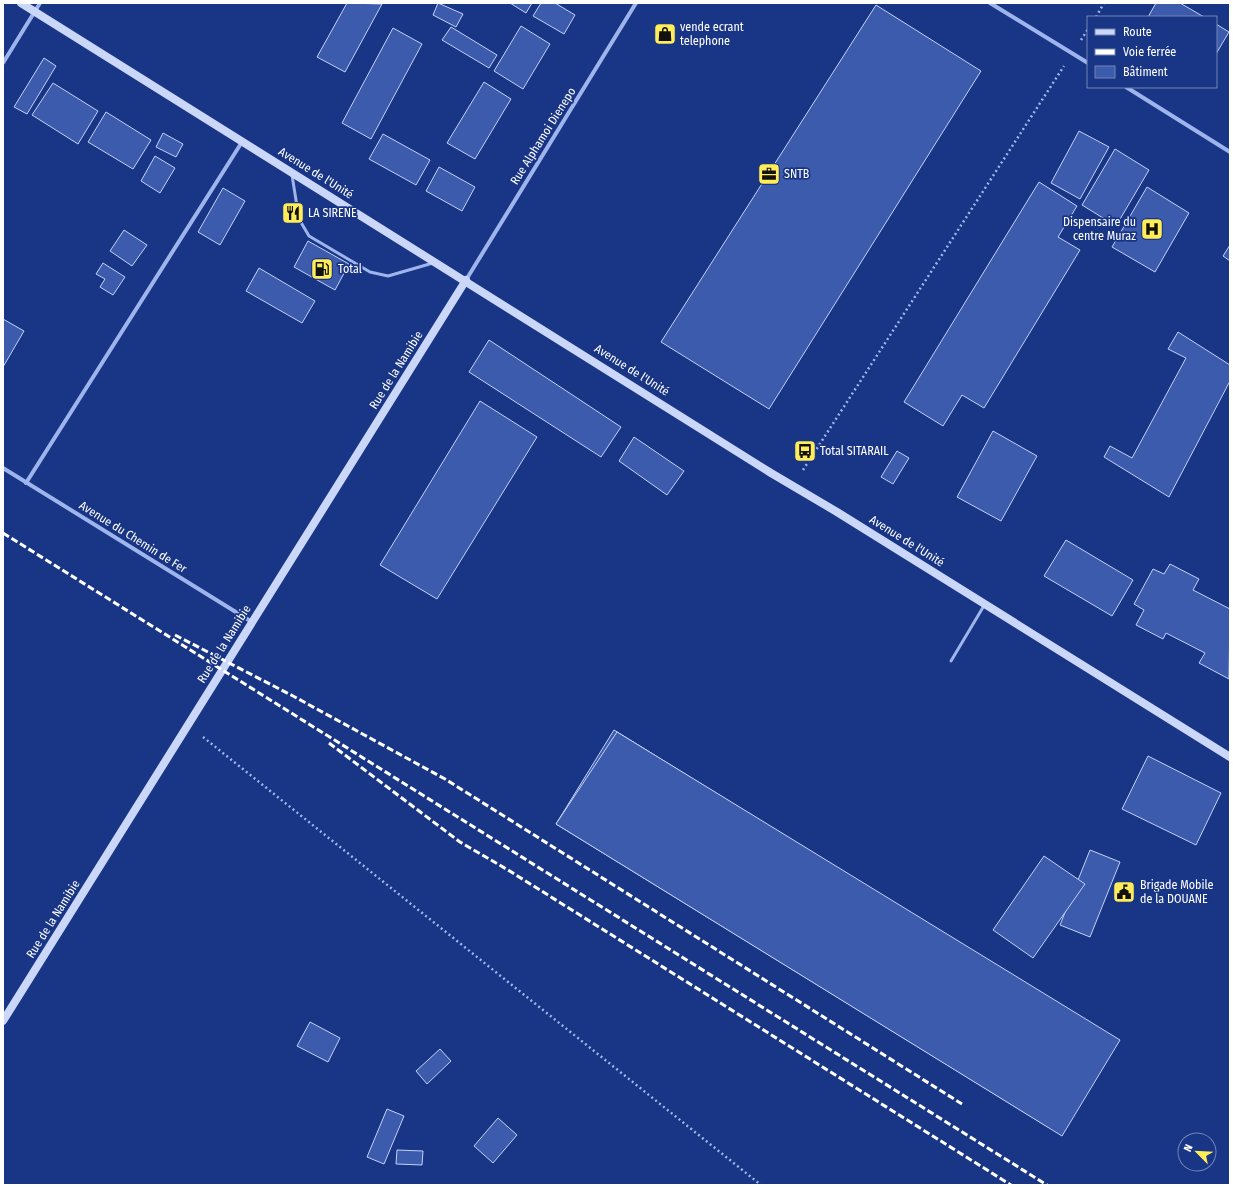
<svg xmlns="http://www.w3.org/2000/svg" width="1233" height="1188" font-family="'Fira Sans Condensed',sans-serif">
	<style>
		.building { fill: #3d5bac; stroke: #c3d2f9 }
		.lines { fill: none; stroke-linecap: round; stroke-linejoin: round }
		.path { stroke: #9eb4ec; stroke-width: 2.5; stroke-dasharray: 2 3; stroke-linecap: butt }
		.lane { stroke: #9eb4ec; stroke-width: 3 }
		.street { stroke: #9eb4ec; stroke-width: 4 }
		.secondary { stroke: #cbd7f9; stroke-width: 8 }
		.rail { stroke: #fff; stroke-width: 3; stroke-dasharray: 7 3; stroke-linecap: butt }
		.labels { text-anchor: middle; dominant-baseline: central; stroke-width: 3.5; stroke-linejoin: round; paint-order: stroke }
		.poi-label { font-size: 12px; fill: #fff; stroke: #193585; text-anchor: start }
		.street-label { font-size: 12px; fill: #fff; stroke: #193585 }
	</style>
	<rect width="100%" height="100%" fill="#193585"/>
	<g class="building">
		<polygon points="347,3 382,4 345,72 317,57"/>
		<polygon points="438,3 463,14 456,27 433,15"/>
		<polygon points="510,3 532,3 526,13"/>
		<polygon points="541,3 555,3 575,15 564,34 533,16"/>
		<polygon points="1156,3 1180,3 1204,17 1148,17"/>
		<polygon points="876,5 981,71 769,409 661,342"/>
		<polygon points="1216,24 1229,32 1216,54"/>
		<polygon points="521,26 550,44 523,89 494,71"/>
		<polygon points="451,27 497,55 489,68 442,40"/>
		<polygon points="393,28 422,44 371,139 342,123"/>
		<polygon points="44,58 56,66 27,114 14,107"/>
		<polygon points="484,82 511,99 475,159 447,143"/>
		<polygon points="53,83 98,111 78,144 32,115"/>
		<polygon points="106,112 151,140 133,169 88,142"/>
		<polygon points="1079,131 1109,147 1080,199 1051,183"/>
		<polygon points="163,133 183,144 176,157 156,147"/>
		<polygon points="383,134 430,160 416,185 369,159"/>
		<polygon points="1115,149 1149,170 1116,226 1082,205"/>
		<polygon points="155,156 175,168 160,193 141,181"/>
		<polygon points="439,167 475,187 462,211 426,191"/>
		<polygon points="1039,182 1077,206 1058,237 1080,250 984,408 962,395 943,426 904,402"/>
		<polygon points="1147,187 1189,213 1155,272 1112,247"/>
		<polygon points="223,188 245,201 220,245 198,232"/>
		<polygon points="124,230 147,245 132,266 110,251"/>
		<polygon points="308,241 349,264 335,290 294,267"/>
		<polygon points="1230,245 1230,261 1223,256"/>
		<polygon points="103,263 125,277 113,295 100,287 105,279 96,274"/>
		<polygon points="259,268 315,301 302,323 246,291"/>
		<polygon points="3,319 24,331 3,367"/>
		<polygon points="1178,332 1230,365 1230,381 1169,497 1104,457 1110,446 1132,458 1186,358 1168,349"/>
		<polygon points="489,340 621,427 601,457 469,372"/>
		<polygon points="480,401 537,437 437,599 380,565"/>
		<polygon points="993,431 1037,456 1001,521 957,497"/>
		<polygon points="634,437 684,471 667,495 619,461"/>
		<polygon points="897,451 909,458 893,484 881,477"/>
		<polygon points="1066,540 1133,580 1112,616 1044,576"/>
		<polygon points="1170,564 1199,579 1193,590 1230,609 1229,679 1199,663 1205,653 1166,633 1163,639 1136,625 1144,610 1134,604 1153,569 1164,574"/>
		<polygon points="614,730 1106,1034 1048,1127 556,824"/>
		<polygon points="617,732 1120,1040 1062,1136 556,824"/>
		<polygon points="1148,756 1221,793 1196,845 1122,809"/>
		<polygon points="1090,850 1120,862 1090,937 1060,925"/>
		<polygon points="1044,856 1085,884 1033,958 993,930"/>
		<polygon points="310,1022 340,1038 328,1062 297,1046"/>
		<polygon points="440,1049 451,1061 427,1084 416,1071"/>
		<polygon points="387,1109 404,1116 384,1164 367,1157"/>
		<polygon points="498,1118 517,1135 493,1163 474,1146"/>
		<polygon points="397,1150 423,1151 422,1165 396,1164"/>
	</g>
	<g class="lines">
		<g class="path">
			<polyline points="1096,17 1104,3"/>
			<polyline points="1081,40 1088,29"/>
			<polyline points="803,470 1064,66"/>
			<polyline points="203,737 761,1185"/>
		</g>
		<g class="lane">
			<polyline points="292,175 299,219 309,236 370,272 388,276 433,263"/>
			<polyline points="951,661 985,604"/>
		</g>
		<g class="street">
			<polyline points="990,3 1088,63"/>
			<polyline points="3,63 40,3"/>
			<polyline points="1126,87 1230,152"/>
			<polyline points="466,280 636,3"/>
			<polyline points="3,468 252,622"/>
			<polyline points="26,483 242,142"/>
		</g>
		<g class="secondary">
			<polyline points="21,3 771,473 837,512 1230,757"/>
			<polyline points="3,1021 466,280"/>
		</g>
		<g class="rail">
			<polyline points="3,533 1047,1185"/>
			<polyline points="175,635 293,696 445,779 962,1104"/>
			<polyline points="329,743 460,842 508,870 1011,1185"/>
		</g>
	</g>
	<defs>
		<g id="shop-square" transform="scale(1.15)"><rect x="-9" y="-9" width="18" height="18" rx="4" fill="#ffec59" stroke="#193585"/><path d="M-5-2.5h2.3a2.7 3.5 0 0 1 5.4 0H5L5.5 6h-11ZM-1.5-2.5h3a1.5 2.3 0 0 0-3 0Z" fill="#111"/></g>
		<g id="office-square" transform="scale(1.15)"><rect x="-9" y="-9" width="18" height="18" rx="4" fill="#ffec59" stroke="#193585"/><path d="M-6-3h4V-5.5h4V-3h4V5H-6ZM-1-4.5V-3h2v-1.5ZM-6 0V1H6V0Z" fill="#111"/></g>
		<g id="restaurant-square" transform="scale(1.15)"><rect x="-9" y="-9" width="18" height="18" rx="4" fill="#ffec59" stroke="#193585"/><path d="M-5-6h1v4h1v-4h1v4h1v-4h1v5L-1.5 .5V6h-2V.5L-5-1ZM5-6V6H3V1.5H1.5Q1.5-4 5-6Z" fill="#111"/></g>
		<g id="hospital-square" transform="scale(1.15)"><rect x="-9" y="-9" width="18" height="18" rx="4" fill="#ffec59" stroke="#193585"/><path d="M-5-5h3v3.5h4V-5h3V5h-3V1.5h-4V5h-3Z" fill="#111"/></g>
		<g id="fuel-square" transform="scale(1.15)"><rect x="-9" y="-9" width="18" height="18" rx="4" fill="#ffec59" stroke="#193585"/><path d="M-5.5-6h7V0h2V4h1.3V-2.5L3-4.5l.8-.8L6-3V5H2.5V1h-1V6h-7ZM-4.2-4.7v3.2H.2V-4.7Z" fill="#111"/></g>
		<g id="bus-square" transform="scale(1.15)"><rect x="-9" y="-9" width="18" height="18" rx="4" fill="#ffec59" stroke="#193585"/><path d="M-5-6H5V4H4V6H2V4H-2V6H-4V4H-5ZM-3.5-4V0h7V-4ZM-3.5 1.2v1.5H-2V1.2ZM2 1.2v1.5H3.5V1.2Z" fill="#111"/></g>
		<g id="civic-square" transform="scale(1.15)"><rect x="-9" y="-9" width="18" height="18" rx="4" fill="#ffec59" stroke="#193585"/><path d="M-.6-6.5H3V-4.5H.6V-3L4-1V1h2V6H-6V1h2V-1L-.6-3ZM-1.2 2.5V6h2.4V2.5Z" fill="#111"/></g>
	</defs>
	<g fill-rule="evenodd">
		<use href="#shop-square" x="665" y="34"/>
		<use href="#office-square" x="769" y="174"/>
		<use href="#restaurant-square" x="293" y="213"/>
		<use href="#hospital-square" x="1152" y="229"/>
		<use href="#fuel-square" x="322" y="269"/>
		<use href="#bus-square" x="805" y="451"/>
		<use href="#civic-square" x="1124" y="892"/>
	</g>
	<g class="labels">
		<g class="poi-label">
			<text x="680" y="27">vende ecrant<tspan x="680" dy="14">telephone</tspan></text>
			<text x="784" y="174">SNTB</text>
			<text x="308" y="213">LA SIRENE</text>
			<text x="1136" y="222" text-anchor="end">Dispensaire du<tspan x="1136" dy="14">centre Muraz</tspan></text>
			<text x="338" y="269">Total</text>
			<text x="820" y="451">Total SITARAIL</text>
			<text x="1140" y="885">Brigade Mobile<tspan x="1140" dy="14">de la DOUANE</tspan></text>
		</g>
		<g class="street-label">
			<text transform="translate(543 136) rotate(-58)">Rue Alphamoi Dienepo</text>
			<text transform="translate(316 173) rotate(32)">Avenue de l'Unité</text>
			<text transform="translate(396 370) rotate(-58)">Rue de la Namibie</text>
			<text transform="translate(632 370) rotate(32)">Avenue de l'Unité</text>
			<text transform="translate(133 537) rotate(32)">Avenue du Chemin de Fer</text>
			<text transform="translate(907 541) rotate(32)">Avenue de l'Unité</text>
			<text transform="translate(224 644) rotate(-58)">Rue de la Namibie</text>
			<text transform="translate(53 919) rotate(-58)">Rue de la Namibie</text>
		</g>
	</g>
	<rect width="1233" height="1188" fill="none" stroke="#ffffff" stroke-width="8"/>
	<rect x="1087" y="16" width="130" height="72" fill="#193585" stroke="#7586b6"/>
	<rect x="1095" y="29" width="20" height="6" fill="#cbd7f9" stroke="#7586b6"/>
	<text x="1123" y="36" font-size="12" fill="#ffffff">Route</text>
	<rect x="1095" y="49" width="20" height="6" fill="#ffffff" stroke="#7586b6"/>
	<text x="1123" y="56" font-size="12" fill="#ffffff">Voie ferrée</text>
	<rect x="1095" y="66" width="20" height="12" fill="#3d5bac" stroke="#7586b6"/>
	<text x="1123" y="76" font-size="12" fill="#ffffff">Bâtiment</text>
	<g transform="translate(1197 1152) rotate(294)"><circle r="19" fill="#193585" stroke="#7586b6"/>
	<path d="M0-3L7 15L0 10L-7 15Z" fill="#ffec59"/>
	<text y="-6" font-size="11" font-weight="bold" text-anchor="middle" fill="#ffffff">N</text>
	</g>
</svg>
